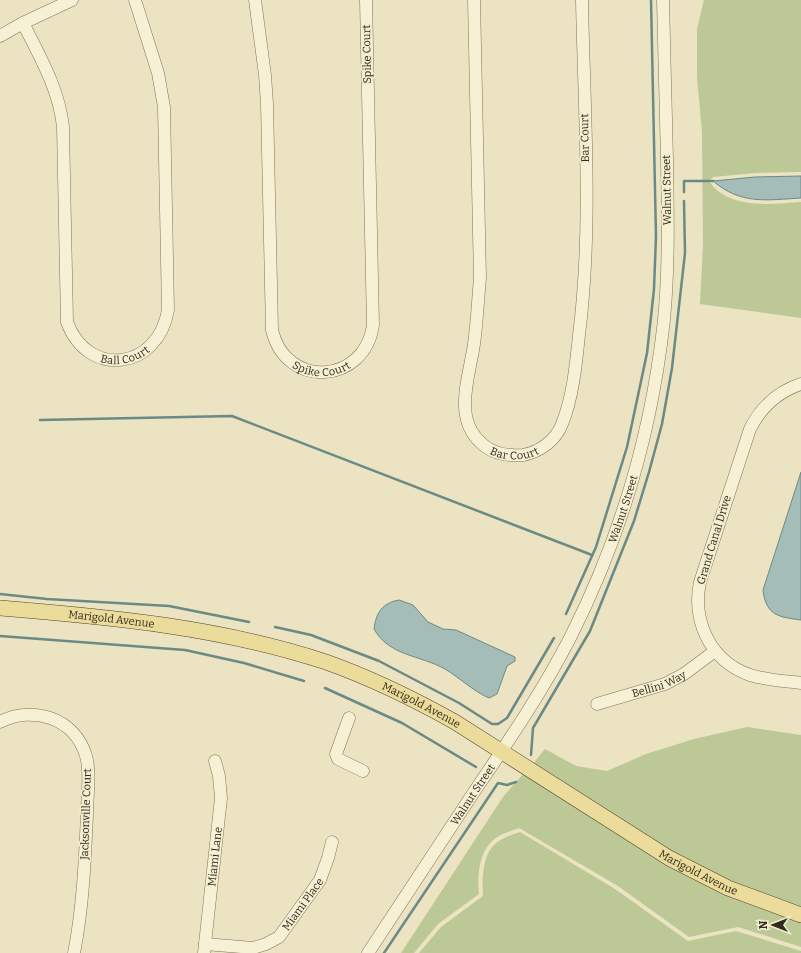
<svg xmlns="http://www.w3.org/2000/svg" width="801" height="953" font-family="Bitter,serif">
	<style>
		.green { fill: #bcc896 }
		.water { fill: #a4bdb9; stroke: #6b8a86 }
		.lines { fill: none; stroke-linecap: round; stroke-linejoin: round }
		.stream { stroke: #6b8a86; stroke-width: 2.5 }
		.minor-casing { stroke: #83745a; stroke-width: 13 }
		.major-casing { stroke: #51422e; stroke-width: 16 }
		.minor { stroke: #f6f0d4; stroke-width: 12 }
		.major { stroke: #ecdc9b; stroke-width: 15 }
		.labels { text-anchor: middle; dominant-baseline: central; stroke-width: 3.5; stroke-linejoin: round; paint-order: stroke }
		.street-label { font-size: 11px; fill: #332b1d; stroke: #f3edd0 }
	</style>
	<rect width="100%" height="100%" fill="#ebe3c1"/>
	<g class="green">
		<path d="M704,0H801V172L755,173L713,177L709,181C728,210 772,204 801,202V318L700,304L703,245L702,132L697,77V29Z"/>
		<polygon points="747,727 801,735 801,910 710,875 531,766 545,749 576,766 607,771 646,754 694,739"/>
		<path d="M524,773L801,920V947L738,927L689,937L618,886L519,828C512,831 503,833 496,838C479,849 477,876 479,894L438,924L414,953H401L503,797Z"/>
		<path d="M520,832L615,889L688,941L736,931L801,951V953H419L441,927L483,896C482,879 482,851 499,841C505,837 513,834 520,832Z"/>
	</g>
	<g class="water">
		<path d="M801,176V198C767,200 741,205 713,181L755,177Z"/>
		<path d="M801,472V620C779,617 766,616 763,590Z"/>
		<path d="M399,600L413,605L428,622L443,629L456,630L515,657V661L507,666L497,694L489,698C473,691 460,678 445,669C420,655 389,656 374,629C376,613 382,603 399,600Z"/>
	</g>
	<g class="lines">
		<g class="stream">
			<polyline points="684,192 684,181 713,181"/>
			<polyline points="40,420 232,416 592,555"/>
			<polyline points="0,594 47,599 169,606 249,622"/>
			<polyline points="566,614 596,547 627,447 647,353 654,289 656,236 651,0"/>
			<polyline points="275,627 311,635 379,661 459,703 492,724 498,724 507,718 554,638"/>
			<polyline points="0,636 185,650 244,663 304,681"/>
			<polyline points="325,688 402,723 476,767"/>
			<polyline points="531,755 533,728 590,631 634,521 649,472 662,424 672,368 685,253 684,201"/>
			<polyline points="384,953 498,783 507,785 516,782"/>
		</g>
		<g class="minor-casing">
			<g id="minor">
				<path id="s1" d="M255,0L265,75L267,104L272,330C286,390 365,384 373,325L366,0"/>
				<path id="s2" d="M474,0L480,278C478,300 477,322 474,344C469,379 451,422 486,447C497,455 510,456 523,455C540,452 556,440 562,424C573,397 576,364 579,335C593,224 584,111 582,0"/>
				<path id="s3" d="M23,23C40,57 59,89 63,127L67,322C88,379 158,370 168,310L164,107L158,73L135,0"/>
				<polyline points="0,36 23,23 72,0"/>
				<path d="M801,384C777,392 761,407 750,429L700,582C692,621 710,661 750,675C766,680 784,681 801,683"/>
				<path id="s4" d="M597,704L665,684L684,674L715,651"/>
				<polyline points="349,718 336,754 338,759 363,771"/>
				<path d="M0,722C33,705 75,718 86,756C91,774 87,795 87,814C85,860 83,907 74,953"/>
				<path id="s5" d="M205,944L253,948L266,944L279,937L320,880L328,858L332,842"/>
				<path id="s6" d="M204,953L221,798L219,776L215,761"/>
				<path id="s7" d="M368,953C404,898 440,844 476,789C510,739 544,689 571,636C621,537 652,430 664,320C669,267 668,213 667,160C666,107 664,53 663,0"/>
			</g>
		</g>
		<g class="major-casing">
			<g id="major">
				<path id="s8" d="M0,608C110,617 220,627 326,662C371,678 414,699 455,722L669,858L728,888L801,915"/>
			</g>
		</g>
		<use href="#minor" class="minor"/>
		<use href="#major" class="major"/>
	</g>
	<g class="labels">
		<g class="street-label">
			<text transform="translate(367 54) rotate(-91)">Spike Court</text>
			<text transform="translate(585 138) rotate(-91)">Bar Court</text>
			<text transform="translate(667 190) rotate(-91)">Walnut Street</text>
			<text stroke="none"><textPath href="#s3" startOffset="383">Ball Court</textPath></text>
			<text stroke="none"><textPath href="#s1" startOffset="401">Spike Court</textPath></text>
			<text stroke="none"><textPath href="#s2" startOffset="485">Bar Court</textPath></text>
			<text stroke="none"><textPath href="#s7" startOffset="514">Walnut Street</textPath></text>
			<text transform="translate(714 540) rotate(-73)">Grand Canal Drive</text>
			<text stroke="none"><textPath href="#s8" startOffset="112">Marigold Avenue</textPath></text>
			<text stroke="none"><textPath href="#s4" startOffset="65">Bellini Way</textPath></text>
			<text stroke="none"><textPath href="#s8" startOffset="436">Marigold Avenue</textPath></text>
			<text stroke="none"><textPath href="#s7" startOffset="190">Walnut Street</textPath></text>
			<text transform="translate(86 814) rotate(-88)">Jacksonville Court</text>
			<text stroke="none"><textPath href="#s6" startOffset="97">Miami Lane</textPath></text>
			<text stroke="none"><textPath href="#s8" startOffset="760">Marigold Avenue</textPath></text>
			<text stroke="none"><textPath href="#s5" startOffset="117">Miami Place</textPath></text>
		</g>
	</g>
	<g transform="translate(773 925) rotate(270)" stroke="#f3edd0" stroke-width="3" paint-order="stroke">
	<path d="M0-3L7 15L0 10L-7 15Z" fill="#332b1d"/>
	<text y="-6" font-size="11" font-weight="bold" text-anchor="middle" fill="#332b1d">N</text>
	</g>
</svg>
